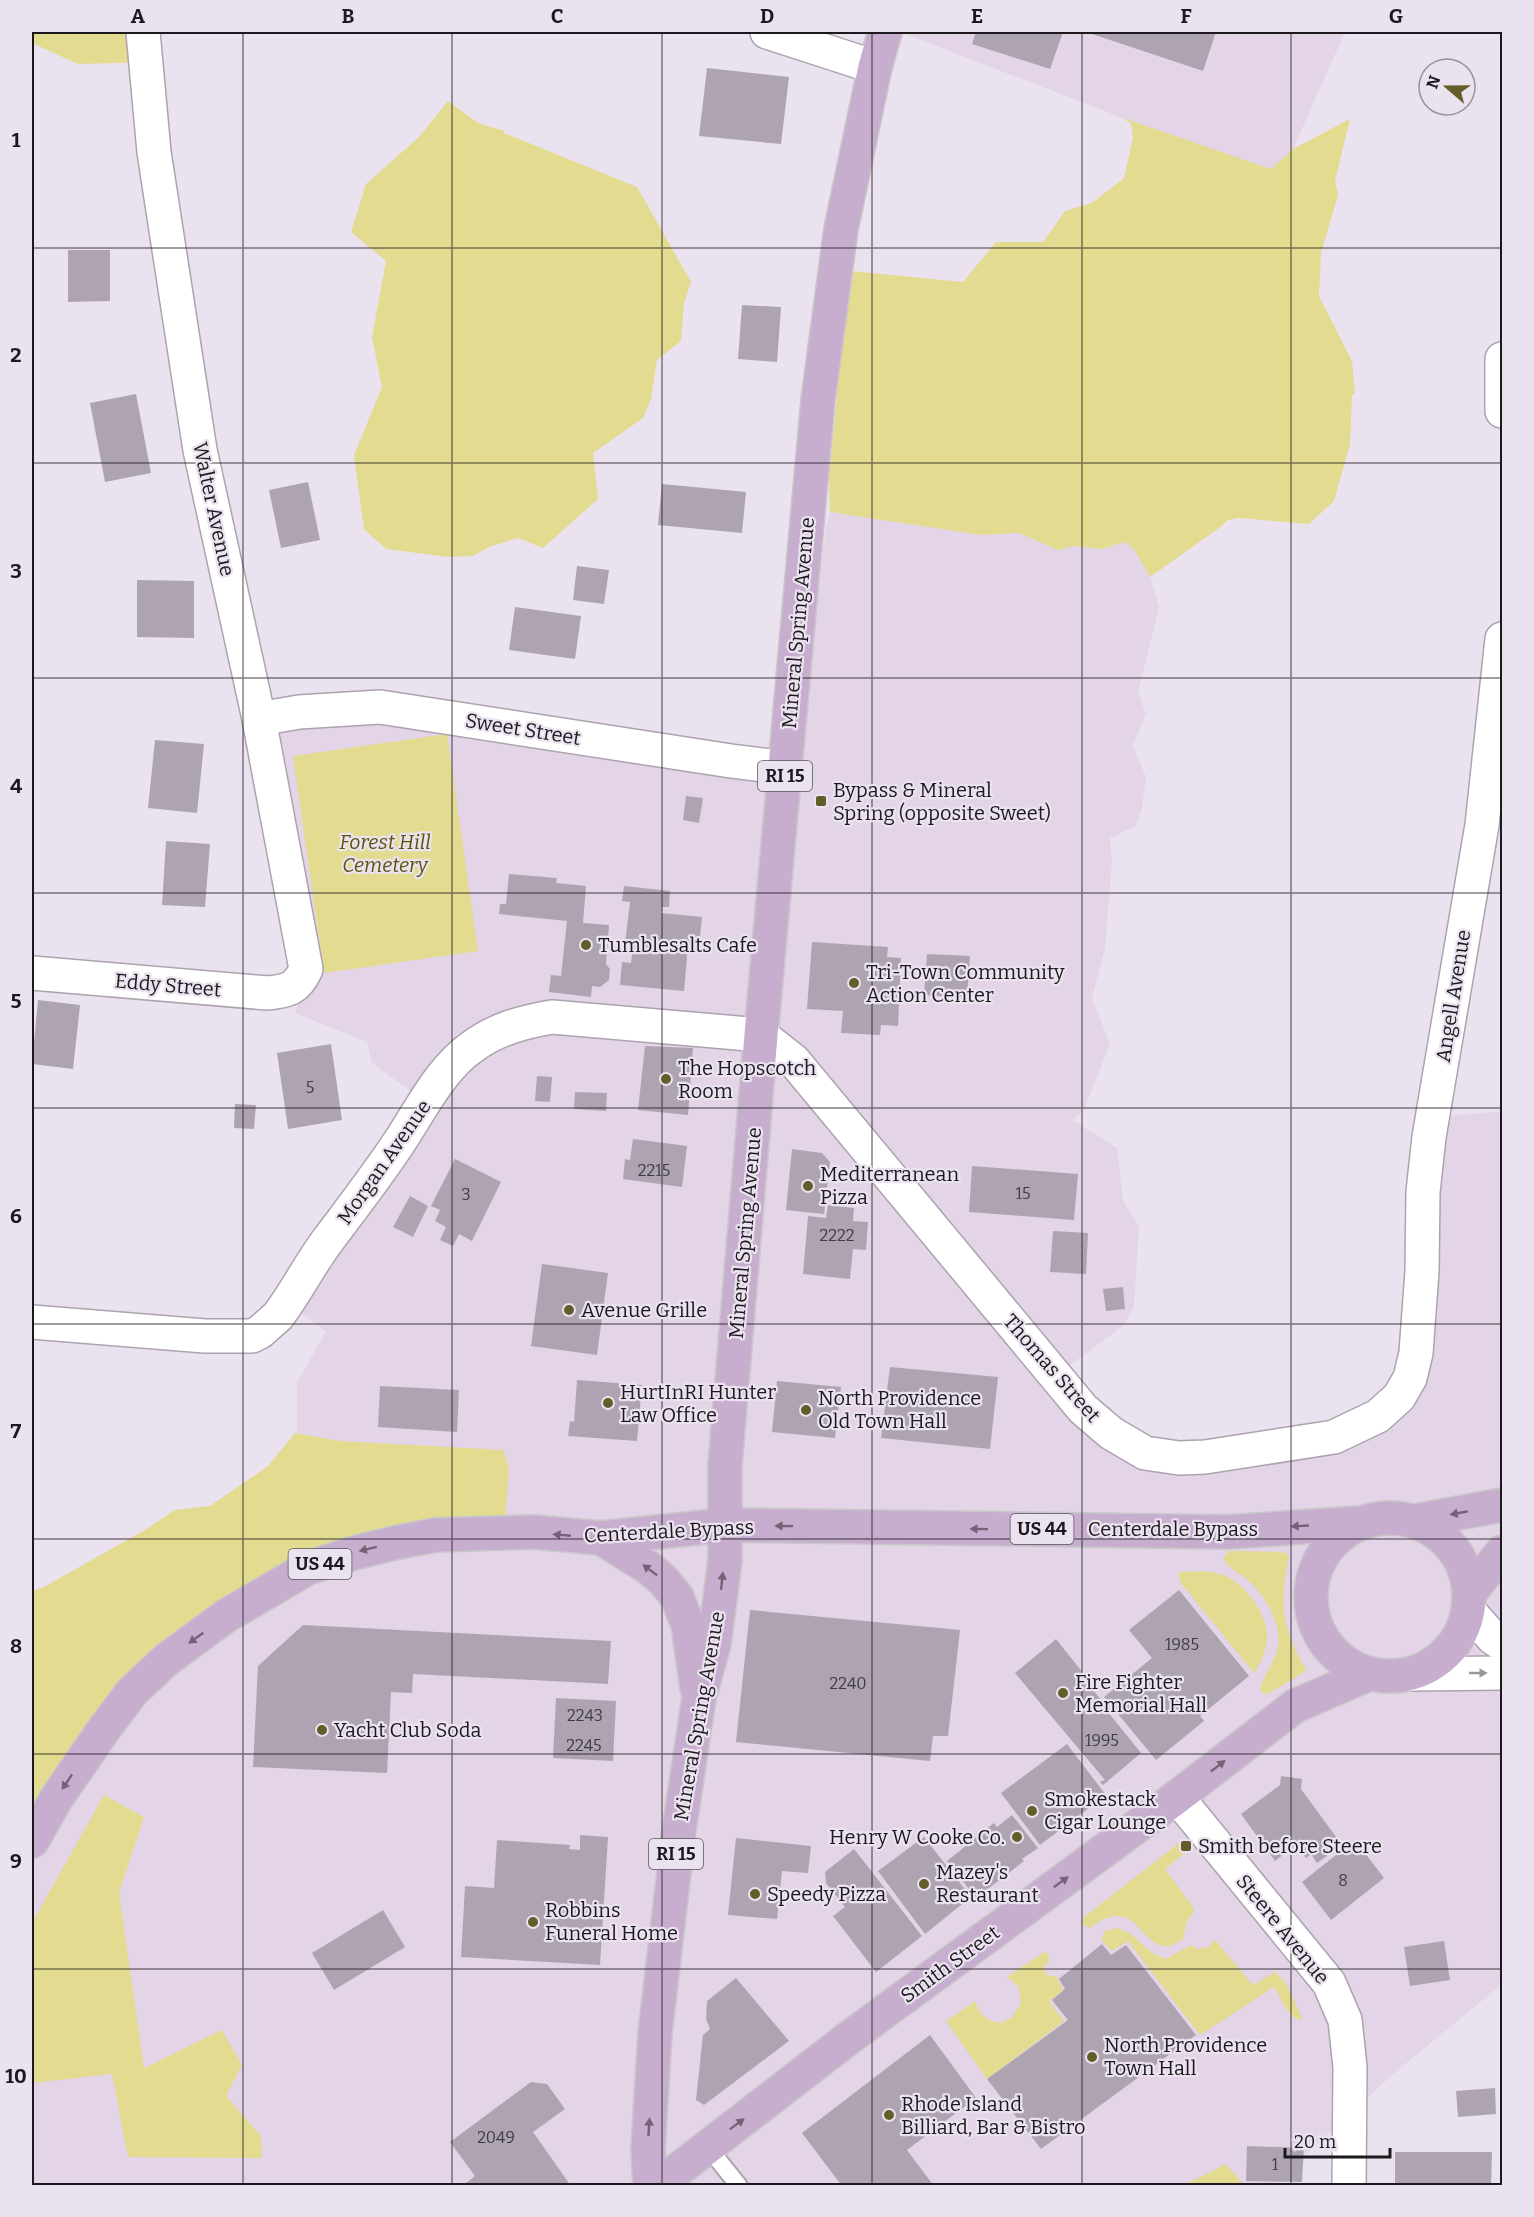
<svg xmlns="http://www.w3.org/2000/svg" width="1534" height="2217" font-family="Bitter,serif">
	<style>
		.built { fill: #e3d4e7 }
		.green { fill: #e2db90 }
		.building { fill: #aea4b1 }
		.lines { fill: none; stroke-linecap: round; stroke-linejoin: round }
		.lane-casing { stroke: #aca3af; stroke-width: 20 }
		.street-casing { stroke: #aca3af; stroke-width: 36 }
		.secondary-casing { stroke: #aca3af; stroke-width: 36 }
		.primary-casing { stroke: #c9c8c9; stroke-width: 36 }
		.lane { stroke: #fff; stroke-width: 16 }
		.street { stroke: #fff; stroke-width: 33 }
		.secondary { stroke: #fff; stroke-width: 33 }
		.primary { stroke: #c7aecf; stroke-width: 33 }
		.oneway { fill: #726376 }
		.oneway2 { fill: #999799 }
		.grid { fill: none; stroke: #1c181d; stroke-width: 1.5; stroke-opacity: 0.55 }
		.poi-dot { fill: #635d2a; stroke: #ebe2ef; stroke-width: 2 }
		.labels { text-anchor: middle; dominant-baseline: central; stroke-width: 4.5; stroke-linejoin: round; paint-order: stroke }
		.number-label { font-size: 16px; fill: #403b42 }
		.shield { fill: #ebe2ef; stroke: #5a555c; stroke-width: 1.5 }
		.shield-label { font-size: 18px; font-weight: bold; fill: #1c181d }
		.street-label { font-size: 20px; fill: #1c181d; stroke: #ebe2ef }
		.poi-label { font-size: 20px; fill: #1c181d; stroke: #ebe2ef; text-anchor: start }
		.park-label { font-size: 20px; font-style: italic; fill: #5b540d; stroke: #ebe2ef }
		.neatline { fill: none; stroke: #1c181d; stroke-width: 2 }
		.grid-label { font-size: 20px; text-anchor: middle; font-weight: bold; fill: #1c181d }
	</style>
	<rect width="100%" height="100%" fill="#ebe2ef"/>
	<g class="built">
		<polygon points="900,32 1345,32 1293,149 1271,170 1123,118"/>
		<polygon points="830,512 981,535 1019,533 1058,550 1073,546 1102,549 1124,542 1134,549 1150,577 1159,607 1138,692 1146,714 1133,746 1146,777 1142,807 1136,826 1110,838 1112,860 1105,948 1092,998 1110,1044 1083,1112 1072,1120 1117,1148 1123,1201 1139,1226 1134,1306 1124,1325 1061,1372 1068,1388 1177,1457 1405,1404 1441,1120 1449,1116 1502,1111 1502,1984 1392,2075 1273,2185 32,2185 32,1764 340,1441 295,1433 297,1430 297,1382 326,1332 300,1312 310,1291 437,1118 435,1109 372,1063 367,1042 295,1013 301,995 277,734 291,727 363,715 799,769 826,526"/>
	</g>
	<g class="green">
		<polygon points="32,32 158,32 158,62 78,64 32,43"/>
		<polygon points="448,101 478,123 504,131 504,133 637,187 691,282 684,303 681,341 657,360 651,399 643,418 593,453 598,499 543,548 518,538 489,547 473,556 449,557 386,549 364,529 354,455 382,387 372,337 386,261 351,232 366,184 419,137"/>
		<polygon points="1123,118 1271,169 1293,149 1350,119 1335,181 1338,195 1321,253 1319,296 1352,361 1355,394 1352,395 1350,444 1334,501 1309,524 1238,518 1228,520 1219,528 1150,577 1134,549 1124,542 1102,549 1073,546 1058,550 1019,533 981,535 830,512 829,479 847,291 851,271 963,282 996,242 1043,242 1065,211 1092,203 1124,178 1133,138 1131,124"/>
		<polygon points="447,734 478,951 324,973 293,756"/>
		<polygon points="295,1433 340,1441 503,1450 509,1468 504,1537 349,1561 241,1609 144,1695 32,1854 32,1591 42,1588 145,1530 175,1510 210,1506 268,1466"/>
		<path d="M1229,1551L1282,1552L1289,1555C1280,1602 1280,1626 1306,1669L1303,1673L1269,1693L1264,1694L1260,1689C1263,1677 1271,1666 1276,1655C1285,1630 1268,1600 1251,1583C1241,1573 1230,1571 1223,1558Z"/>
		<path d="M1205,1571C1211,1572 1217,1573 1223,1575C1245,1582 1271,1619 1267,1642C1265,1654 1260,1663 1254,1673L1181,1583L1178,1575L1180,1572Z"/>
		<polygon points="104,1795 144,1817 119,1893 144,2068 222,2030 242,2065 226,2096 261,2136 262,2158 128,2157 112,2074 32,2083 32,1923"/>
		<path d="M1179,1843L1186,1849L1185,1853L1165,1869L1195,1910L1187,1921L1183,1939C1179,1941 1174,1945 1170,1946C1140,1951 1137,1891 1090,1928L1083,1925V1918Z"/>
		<path d="M1117,1928L1130,1933L1152,1953L1166,1959L1191,1945L1197,1949L1209,1947L1215,1940L1253,1985L1275,1972L1286,1983L1303,2020C1287,2019 1282,1999 1274,1987L1200,2035L1128,1941L1112,1951L1101,1939L1105,1931Z"/>
		<path d="M1044,1952L1048,1953L1049,1961L1044,1967L1045,1973L1050,1976H1056L1063,1990L1049,2002L1064,2021L987,2079L946,2021L975,2001C980,2016 986,2020 1001,2023L1012,2017L1021,2003L1018,1986L1007,1977Z"/>
		<polygon points="1226,2164 1244,2185 1184,2185"/>
	</g>
	<g class="building">
		<polygon points="976,32 1063,32 1050,69 972,44"/>
		<polygon points="1093,32 1216,32 1203,71 1092,34"/>
		<polygon points="707,68 789,77 781,144 699,136"/>
		<polygon points="68,250 110,250 110,301 68,302"/>
		<polygon points="742,305 781,307 777,362 738,359"/>
		<polygon points="136,394 151,473 105,482 90,403"/>
		<polygon points="308,482 320,540 281,548 269,490"/>
		<polygon points="662,484 746,492 742,533 658,525"/>
		<polygon points="577,566 609,570 604,604 573,600"/>
		<polygon points="137,580 194,581 194,638 137,637"/>
		<polygon points="515,607 581,616 575,659 509,650"/>
		<polygon points="155,740 204,744 197,813 148,808"/>
		<polygon points="686,796 703,798 699,823 683,820"/>
		<polygon points="166,841 210,844 205,907 162,905"/>
		<polygon points="509,874 557,878 556,883 586,886 583,923 609,925 606,964 610,969 609,980 600,987 592,986 591,997 549,992 551,975 561,976 567,921 499,914 500,904 506,904"/>
		<polygon points="624,886 670,891 669,907 662,907 661,913 702,917 699,946 688,945 684,991 620,985 622,962 631,963 633,945 625,944 630,902 622,901"/>
		<polygon points="812,942 888,947 887,957 901,958 898,1026 881,1025 880,1035 841,1033 843,1011 807,1009"/>
		<polygon points="927,954 970,956 967,998 924,995"/>
		<polygon points="38,1000 80,1005 73,1069 32,1064"/>
		<polygon points="331,1044 342,1120 288,1129 277,1053"/>
		<polygon points="645,1046 693,1048 688,1115 638,1110"/>
		<polygon points="537,1076 552,1077 550,1102 535,1101"/>
		<polygon points="575,1092 607,1093 606,1111 574,1109"/>
		<polygon points="235,1104 256,1105 254,1129 234,1128"/>
		<polygon points="633,1139 687,1146 682,1187 623,1179 625,1159 630,1160"/>
		<polygon points="792,1149 822,1153 830,1162 824,1214 786,1210"/>
		<polygon points="455,1159 501,1182 472,1241 459,1234 453,1246 440,1240 446,1227 435,1221 440,1210 431,1206"/>
		<polygon points="972,1166 1078,1174 1074,1220 969,1212"/>
		<polygon points="410,1196 428,1206 413,1237 393,1227"/>
		<polygon points="828,1205 854,1208 853,1221 868,1222 866,1250 853,1249 850,1279 803,1274 808,1216 826,1218"/>
		<polygon points="1053,1231 1088,1233 1086,1274 1050,1272"/>
		<polygon points="542,1264 608,1273 597,1355 531,1346"/>
		<polygon points="1123,1287 1125,1309 1106,1311 1103,1289"/>
		<polygon points="890,1367 998,1377 990,1449 881,1438"/>
		<polygon points="577,1380 642,1385 637,1441 568,1436 570,1421 574,1422"/>
		<polygon points="777,1381 841,1387 835,1438 772,1432"/>
		<polygon points="380,1386 459,1390 457,1432 378,1427"/>
		<polygon points="1179,1590 1249,1676 1200,1716 1204,1721 1156,1760 1104,1697 1152,1658 1129,1630"/>
		<polygon points="750,1610 960,1630 948,1736 933,1736 930,1761 736,1742"/>
		<polygon points="303,1625 611,1641 608,1684 413,1674 412,1693 391,1692 387,1773 253,1767 258,1666"/>
		<polygon points="1056,1639 1091,1683 1089,1685 1102,1701 1100,1702 1141,1753 1103,1785 1100,1782 1105,1780 1015,1673"/>
		<polygon points="556,1698 616,1701 613,1761 553,1758"/>
		<polygon points="1067,1744 1106,1795 1040,1845 1001,1793"/>
		<polygon points="1281,1776 1302,1779 1301,1789 1342,1845 1317,1863 1311,1854 1306,1858 1298,1847 1303,1844 1301,1841 1275,1861 1241,1814 1280,1785"/>
		<polygon points="1012,1815 1038,1848 1022,1859 1024,1861 976,1898 947,1861 994,1823 997,1827"/>
		<polygon points="580,1835 608,1837 600,1965 461,1957 465,1886 494,1888 497,1840 570,1845 569,1849 580,1850"/>
		<polygon points="924,1837 971,1897 925,1934 878,1871"/>
		<polygon points="736,1838 811,1846 808,1873 782,1871 777,1919 728,1915"/>
		<polygon points="1355,1840 1384,1878 1331,1920 1302,1882"/>
		<polygon points="854,1849 922,1936 876,1972 833,1916 845,1907 826,1883 825,1872"/>
		<polygon points="383,1910 405,1947 334,1990 312,1953"/>
		<polygon points="1444,1941 1450,1980 1410,1986 1404,1947"/>
		<polygon points="1102,1944 1111,1955 1126,1945 1196,2035 1041,2149 987,2079 1068,2020 1052,2000 1065,1989 1059,1979"/>
		<polygon points="736,1978 789,2041 704,2105 696,2100 703,2035 710,2029 706,2019 707,2001"/>
		<polygon points="930,2035 976,2098 907,2150 934,2186 842,2186 802,2133"/>
		<polygon points="531,2082 547,2084 565,2109 533,2132 571,2186 462,2186 475,2176 450,2142"/>
		<polygon points="1495,2088 1496,2114 1458,2117 1456,2091"/>
		<polygon points="1247,2146 1304,2148 1302,2182 1246,2181"/>
		<polygon points="1395,2152 1492,2152 1491,2186 1395,2186"/>
	</g>
	<g class="lines">
		<g class="lane-casing">
			<polyline id="lane" points="707,2146 739,2186"/>
		</g>
		<g class="street-casing">
			<g id="street">
				<polyline points="767,32 875,67"/>
				<polyline points="1502,359 1502,411"/>
				<polyline points="259,719 299,712 380,707 731,761 786,768"/>
				<path d="M32,973L267,993C288,991 297,989 306,969L259,719L200,450L154,152L143,32"/>
				<path d="M32,1322L205,1336H252L260,1332L278,1316C296,1292 310,1264 328,1240C352,1208 376,1177 398,1144C419,1113 440,1069 472,1047C496,1029 523,1022 552,1017L761,1035L794,1061L1083,1409L1111,1433L1145,1453L1179,1458L1205,1457L1334,1437L1378,1416L1399,1397L1410,1378L1416,1353L1422,1271L1423,1192L1429,1137L1482,825L1502,639"/>
				<polyline points="1177,1797 1329,1983 1345,2020 1350,2067 1349,2186"/>
			</g>
		</g>
		<g class="secondary-casing">
			<g id="secondary">
				<polyline points="1468,1610 1493,1638 1502,1644"/>
				<polyline points="1411,1674 1502,1673"/>
			</g>
		</g>
		<g class="primary-casing">
			<g id="primary">
				<circle cx="1390" cy="1597" r="79"/>
				<polyline points="1415,1521 1502,1505"/>
				<polyline points="601,1538 649,1568 663,1580 677,1597 688,1625 697,1688"/>
				<polyline points="1470,1593 1502,1552"/>
				<polyline points="32,1841 56,1799 102,1732 132,1692 166,1660 226,1616 308,1568 354,1553 394,1543 436,1535 533,1532 601,1538 725,1525 1228,1532 1358,1523"/>
				<polyline points="650,2186 648,2149 655,2033 679,1830 699,1698 714,1644 722,1584 725,1559 725,1465 761,1035 818,400 841,229 875,67 885,32"/>
				<polyline points="657,2186 850,2037 1177,1797 1295,1706 1369,1674"/>
			</g>
		</g>
		<use href="#lane" class="lane"/>
		<use href="#street" class="street"/>
		<use href="#secondary" class="secondary"/>
		<use href="#primary" class="primary"/>
	</g>
	<defs><path id="oneway-solid" d="M-6-.8H1V-3.2L6.5 0L1 3.2V.8H-6Z" transform="scale(1.5)"/></defs>
	<g class="oneway">
		<use href="#oneway-solid" transform="translate(1459 1513) rotate(170)"/>
		<use href="#oneway-solid" transform="translate(784 1526) rotate(-179)"/>
		<use href="#oneway-solid" transform="translate(1300 1526) rotate(177)"/>
		<use href="#oneway-solid" transform="translate(979 1529) rotate(-179)"/>
		<use href="#oneway-solid" transform="translate(562 1535) rotate(-175)"/>
		<use href="#oneway-solid" transform="translate(368 1549) rotate(166)"/>
		<use href="#oneway-solid" transform="translate(650 1570) rotate(-143)"/>
		<use href="#oneway-solid" transform="translate(722 1581) rotate(-84)"/>
		<use href="#oneway-solid" transform="translate(196 1638) rotate(144)"/>
		<use href="#oneway-solid" transform="translate(1218 1766) rotate(-38)"/>
		<use href="#oneway-solid" transform="translate(67 1782) rotate(124)"/>
		<use href="#oneway-solid" transform="translate(1061 1882) rotate(-36)"/>
		<use href="#oneway-solid" transform="translate(737 2124) rotate(-37)"/>
		<use href="#oneway-solid" transform="translate(649 2127) rotate(-86)"/>
	</g>
	<use class="oneway2" href="#oneway-solid" transform="translate(1478 1673)"/>
	<path class="grid" d="M243,32V2186M452,32V2186M662,32V2186M872,32V2186M1082,32V2186M1291,32V2186M32,248H1502M32,463H1502M32,678H1502M32,893H1502M32,1108H1502M32,1324H1502M32,1539H1502M32,1754H1502M32,1969H1502"/>
	<g class="poi-dot">
		<rect x="815" y="795" width="12" height="12" rx="3"/>
		<circle cx="586" cy="945" r="6"/>
		<circle cx="854" cy="983" r="6"/>
		<circle cx="666" cy="1079" r="6"/>
		<circle cx="808" cy="1186" r="6"/>
		<circle cx="569" cy="1310" r="6"/>
		<circle cx="608" cy="1403" r="6"/>
		<circle cx="806" cy="1410" r="6"/>
		<circle cx="1063" cy="1693" r="6"/>
		<circle cx="322" cy="1730" r="6"/>
		<circle cx="1032" cy="1811" r="6"/>
		<circle cx="1017" cy="1837" r="6"/>
		<rect x="1180" y="1840" width="12" height="12" rx="3"/>
		<circle cx="924" cy="1884" r="6"/>
		<circle cx="755" cy="1894" r="6"/>
		<circle cx="533" cy="1922" r="6"/>
		<circle cx="1092" cy="2057" r="6"/>
		<circle cx="889" cy="2115" r="6"/>
	</g>
	<g class="labels">
		<g class="number-label">
			<text x="310" y="1087">5</text>
			<text x="654" y="1170">2215</text>
			<text x="1023" y="1193">15</text>
			<text x="466" y="1194">3</text>
			<text x="837" y="1235">2222</text>
			<text x="1182" y="1644">1985</text>
			<text x="848" y="1683">2240</text>
			<text x="585" y="1715">2243</text>
			<text x="1102" y="1740">1995</text>
			<text x="584" y="1745">2245</text>
			<text x="1343" y="1880">8</text>
			<text x="496" y="2137">2049</text>
			<text x="1275" y="2164">1</text>
		</g>
		<g class="shield">
			<rect x="758" y="761" width="54" height="30" rx="4.5"/>
			<rect x="1010.5" y="1514" width="63" height="30" rx="4.5"/>
			<rect x="288.5" y="1549" width="63" height="30" rx="4.5"/>
			<rect x="649" y="1839" width="54" height="30" rx="4.5"/>
		</g>
		<g class="shield-label">
			<text x="785" y="776">RI 15</text>
			<text x="1042" y="1529">US 44</text>
			<text x="320" y="1564">US 44</text>
			<text x="676" y="1854">RI 15</text>
		</g>
		<g class="street-label">
			<text transform="translate(214 509) rotate(78)">Walter Avenue</text>
			<text transform="translate(798 623) rotate(-85)">Mineral Spring Avenue</text>
			<text transform="translate(523 729) rotate(9)">Sweet Street</text>
			<text transform="translate(168 985) rotate(5)">Eddy Street</text>
			<text transform="translate(1453 996) rotate(-81)">Angell Avenue</text>
			<text transform="translate(384 1162) rotate(-55)">Morgan Avenue</text>
			<text transform="translate(745 1233) rotate(-85)">Mineral Spring Avenue</text>
			<text transform="translate(1052 1368) rotate(49)">Thomas Street</text>
			<text x="1173" y="1529">Centerdale Bypass</text>
			<text transform="translate(669 1531) rotate(-3)">Centerdale Bypass</text>
			<text transform="translate(699 1716) rotate(-80)">Mineral Spring Avenue</text>
			<text transform="translate(1283 1929) rotate(51)">Steere Avenue</text>
			<text transform="translate(950 1964) rotate(-36)">Smith Street</text>
		</g>
		<g class="poi-label">
			<text x="833" y="790">Bypass &amp; Mineral<tspan x="833" dy="23">Spring (opposite Sweet)</tspan></text>
			<text x="598" y="945">Tumblesalts Cafe</text>
			<text x="866" y="972">Tri-Town Community<tspan x="866" dy="23">Action Center</tspan></text>
			<text x="678" y="1068">The Hopscotch<tspan x="678" dy="23">Room</tspan></text>
			<text x="820" y="1174">Mediterranean<tspan x="820" dy="23">Pizza</tspan></text>
			<text x="581" y="1310">Avenue Grille</text>
			<text x="620" y="1392">HurtInRI Hunter<tspan x="620" dy="23">Law Office</tspan></text>
			<text x="818" y="1398">North Providence<tspan x="818" dy="23">Old Town Hall</tspan></text>
			<text x="1075" y="1682">Fire Fighter<tspan x="1075" dy="23">Memorial Hall</tspan></text>
			<text x="334" y="1730">Yacht Club Soda</text>
			<text x="1044" y="1799">Smokestack<tspan x="1044" dy="23">Cigar Lounge</tspan></text>
			<text x="1005" y="1837" text-anchor="end">Henry W Cooke Co.</text>
			<text x="1198" y="1846">Smith before Steere</text>
			<text x="936" y="1872">Mazey's<tspan x="936" dy="23">Restaurant</tspan></text>
			<text x="767" y="1894">Speedy Pizza</text>
			<text x="545" y="1910">Robbins<tspan x="545" dy="23">Funeral Home</tspan></text>
			<text x="1104" y="2045">North Providence<tspan x="1104" dy="23">Town Hall</tspan></text>
			<text x="901" y="2104">Rhode Island<tspan x="901" dy="23">Billiard, Bar &amp; Bistro</tspan></text>
		</g>
		<g class="park-label">
			<text x="385" y="842">Forest Hill<tspan x="385" dy="23">Cemetery</tspan></text>
		</g>
	</g>
	<rect width="1534" height="2217" fill="none" stroke="#ebe2ef" stroke-width="66"/>
	<g transform="translate(1447 87) rotate(290)"><circle r="28" fill="#ebe2ef" stroke="#98919b" stroke-width="1.5"/>
	<path d="M0-4.5L10 22L0 15L-10 22Z" fill="#635d2a"/>
	<text y="-9" font-size="16" font-weight="bold" text-anchor="middle" fill="#1c181d">N</text>
	</g>
	<path d="M1285 2148v9h105v-9" fill="none" stroke="#1c181d" stroke-width="3"/>
	<text x="1294" y="2148" font-size="18" fill="#1c181d" stroke="#ebe2ef" stroke-width="4.5" paint-order="stroke">20 m</text>
	<rect x="33" y="33" width="1468" height="2151" class="neatline"/>
	<g class="grid-label">
		<text x="138" y="23">A</text>
		<text x="348" y="23">B</text>
		<text x="557" y="23">C</text>
		<text x="767" y="23">D</text>
		<text x="977" y="23">E</text>
		<text x="1186" y="23">F</text>
		<text x="1396" y="23">G</text>
		<text x="16" y="147">1</text>
		<text x="16" y="362">2</text>
		<text x="16" y="578">3</text>
		<text x="16" y="793">4</text>
		<text x="16" y="1008">5</text>
		<text x="16" y="1223">6</text>
		<text x="16" y="1438">7</text>
		<text x="16" y="1653">8</text>
		<text x="16" y="1868">9</text>
		<text x="16" y="2083">10</text>
	</g>
</svg>
